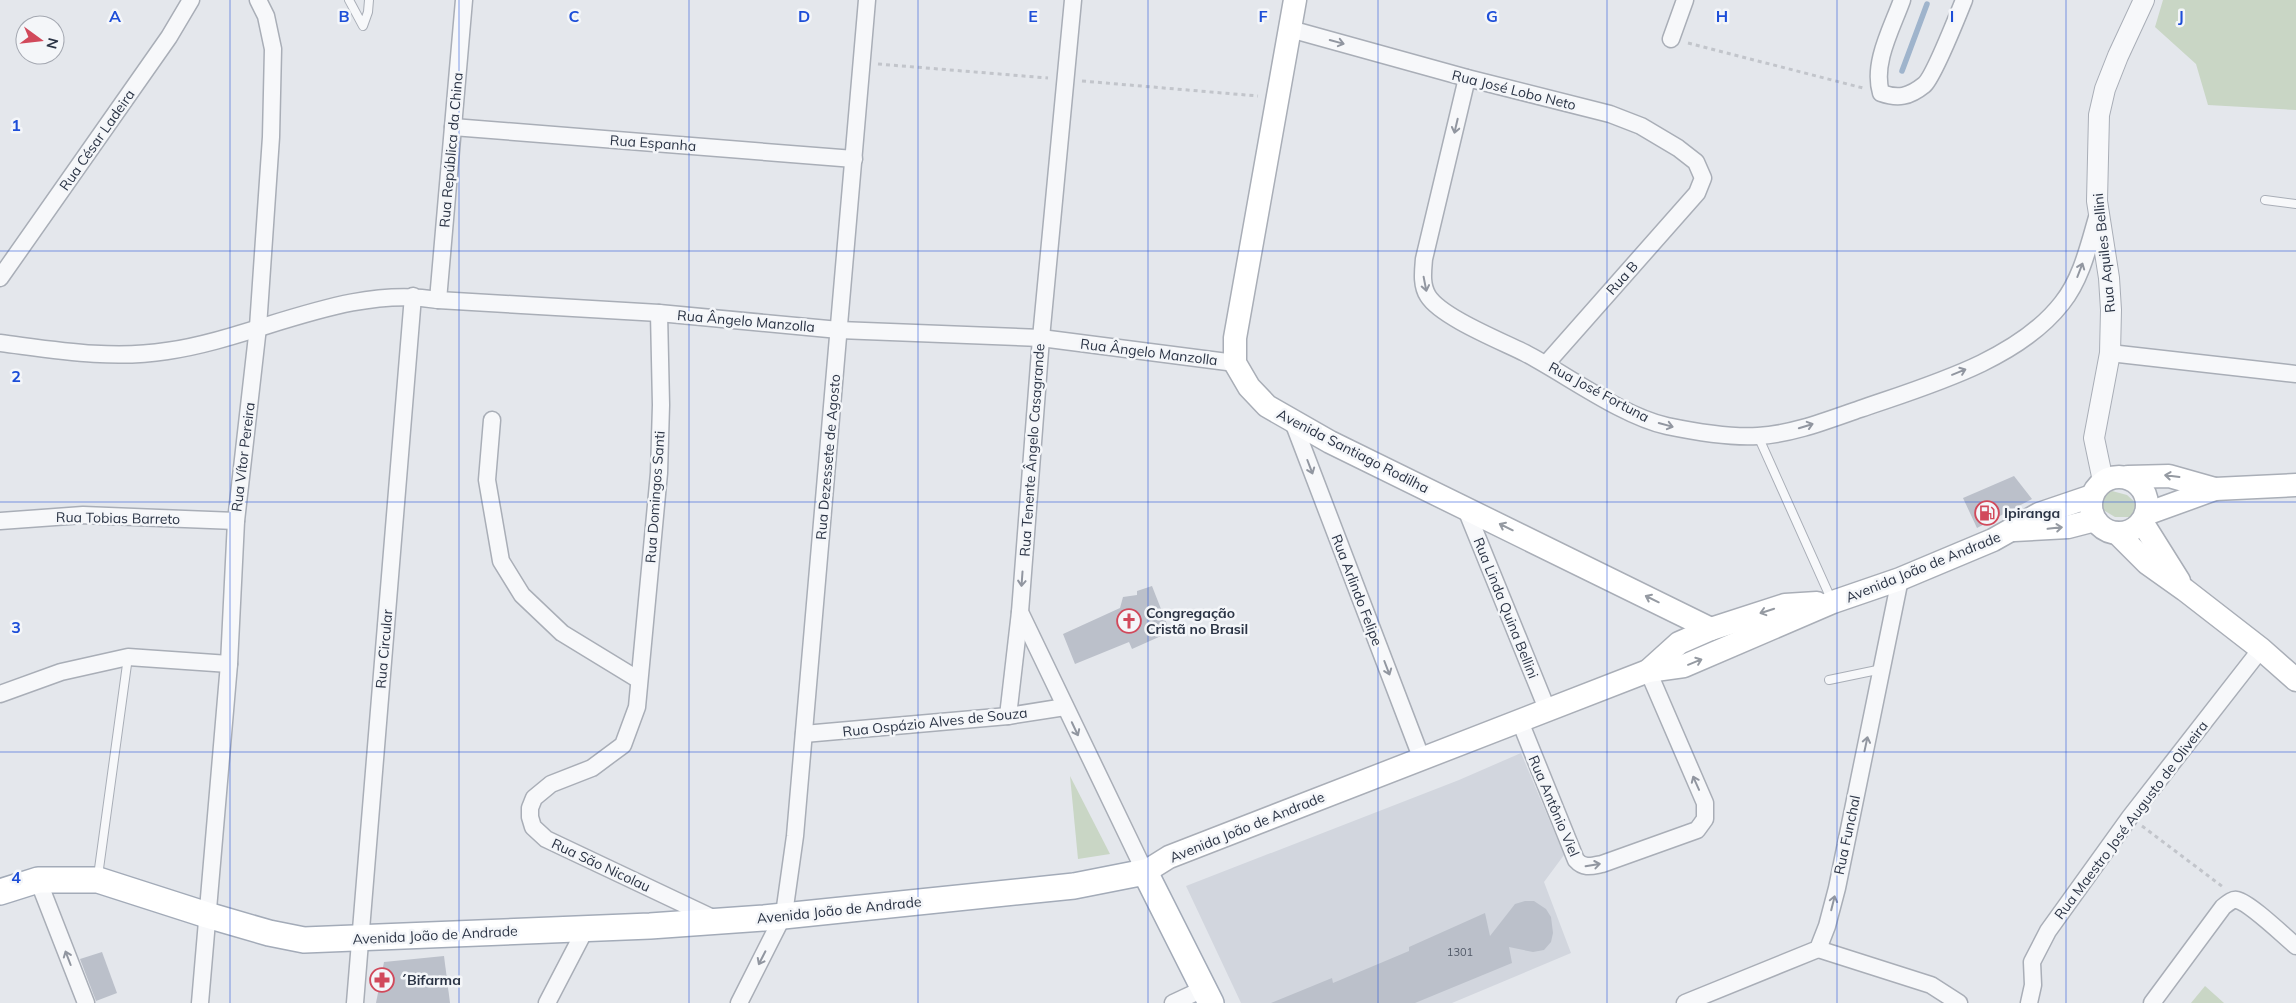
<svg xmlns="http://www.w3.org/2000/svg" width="2296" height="1003" font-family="Mulish,sans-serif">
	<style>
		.built { fill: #d2d6de }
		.green { fill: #c9d6c5 }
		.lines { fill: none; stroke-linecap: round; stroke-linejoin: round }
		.stream { stroke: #9fb4cc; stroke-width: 5.5 }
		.building { fill: #bbc0ca }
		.service-casing { stroke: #a9aeb7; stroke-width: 10 }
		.minor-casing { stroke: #a9aeb7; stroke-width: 19 }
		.tertiary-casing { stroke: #a9aeb7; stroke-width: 22 }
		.secondary-casing { stroke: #a9aeb7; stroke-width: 25 }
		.primary-casing { stroke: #a3abb8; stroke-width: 28 }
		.path { stroke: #c2c5cb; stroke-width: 3; stroke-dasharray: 4 4; stroke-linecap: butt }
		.service { stroke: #f7f8fa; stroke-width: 8 }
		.minor { stroke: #f7f8fa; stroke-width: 16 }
		.tertiary { stroke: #f7f8fa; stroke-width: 20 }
		.secondary { stroke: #fff; stroke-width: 22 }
		.primary { stroke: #fff; stroke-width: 25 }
		.oneway { stroke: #9196a0 }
		.oneway2 { stroke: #959aa2 }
		.grid { fill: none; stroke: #1d4ed8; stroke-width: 1; stroke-opacity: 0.55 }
		.labels { text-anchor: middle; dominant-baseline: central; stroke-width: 5; stroke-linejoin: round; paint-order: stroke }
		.number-label { font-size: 11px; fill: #4f5766 }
		.street-label { font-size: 14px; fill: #2b3445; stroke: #f4f6f9 }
		.poi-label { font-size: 14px; font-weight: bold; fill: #2b3445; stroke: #f4f6f9; text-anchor: start }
		.grid-label { font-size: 16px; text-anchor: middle; font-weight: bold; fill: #1d4ed8; stroke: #f4f6f9; stroke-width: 5; stroke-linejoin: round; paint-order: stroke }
	</style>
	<rect width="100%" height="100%" fill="#e4e7ec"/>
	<polygon class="built" points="1521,753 1564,855 1544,882 1571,953 1452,1003 1241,1003 1186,886 1459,780"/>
	<g class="green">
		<polygon points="2163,0 2296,0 2296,110 2208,105 2196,64 2155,27"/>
		<polygon points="2112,491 2127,495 2138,505 2133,517 2115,517 2100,508 2097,501 2098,495"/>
		<polygon points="1070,776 1110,854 1078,859"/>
		<polygon points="2205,986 2224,1003 2191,1003"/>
	</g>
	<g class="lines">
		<polyline class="stream" points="1902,71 1927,4"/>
	</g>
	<g class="building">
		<polygon points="2014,476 2032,499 1977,528 1963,498"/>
		<polygon points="1152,586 1170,632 1132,649 1129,642 1075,664 1063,634 1120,608 1123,597 1137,595 1137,591"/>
		<polygon points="1525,901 1534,901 1546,909 1551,917 1553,933 1551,942 1544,950 1533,952 1509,947 1512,963 1415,1003 1271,1003 1332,978 1333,983 1409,951 1409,947 1485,913 1490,936 1515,904"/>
		<polygon points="102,952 117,993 96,1001 80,959"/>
		<polygon points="444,956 450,1003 376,1003 384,962"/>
	</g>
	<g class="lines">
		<g class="service-casing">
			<g id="service">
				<polyline points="349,0 363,26 368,12 369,0"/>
				<polyline points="2265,200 2296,204"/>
				<polyline points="1758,436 1832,601"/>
				<polyline points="1829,680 1882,669"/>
				<polyline points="98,876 128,657"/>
			</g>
		</g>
		<g class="minor-casing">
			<g id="minor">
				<polyline points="1073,0 1041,338 1020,612 1145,872"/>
				<path d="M1902,0C1892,28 1872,63 1881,93C1898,99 1909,97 1924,85C1933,78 1958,15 1964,0"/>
				<polyline points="1290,29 1467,78 1610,114 1641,126 1678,148 1696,162 1703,178 1697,193 1546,364"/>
				<polyline points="1671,39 1685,0"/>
				<path d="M1467,78L1424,259C1423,271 1421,285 1428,296C1441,317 1501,341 1525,353C1567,375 1622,416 1667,426C1696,432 1729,438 1758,436C1793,434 1828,420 1860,409C1926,386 2017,361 2062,303C2082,278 2089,244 2098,214"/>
				<polyline points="453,127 854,159"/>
				<polyline points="0,278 169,37 191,0"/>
				<polyline points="438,300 464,0"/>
				<polyline points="659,313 661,405 659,473 637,707 623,745 592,768 551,784 534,798 530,808 530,817 533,827 546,839 715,919"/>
				<path d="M0,343C55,350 111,360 167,351C254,339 348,284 438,300L659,313L839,330L1041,338L1235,363"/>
				<polyline points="2110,353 2296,374"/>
				<polyline points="492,420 487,480 501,561 522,595 562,633 639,680"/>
				<polyline points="1293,422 1421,757"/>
				<polyline points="1465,507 1547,709"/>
				<polyline points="0,521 83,515 236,521"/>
				<polyline points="0,694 61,672 128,657 229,664"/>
				<polyline points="1008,716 1020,612"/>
				<path d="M1519,719L1576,860C1584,869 1592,866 1602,864L1697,830L1705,819V803L1648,671"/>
				<polyline points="804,734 1008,716 1065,707"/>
				<polyline points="38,880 86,1003"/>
				<polyline points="1818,949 1931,985 1959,1003"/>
				<polyline points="200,1003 229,664 236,521 258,327 271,137 273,49 266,16 258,0"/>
				<polyline points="355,1003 413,296"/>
				<polyline points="547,1003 586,928"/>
				<polyline points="739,1003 784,914 795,836 867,0"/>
				<polyline points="1173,1003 1203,989"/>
				<polyline points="1685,1003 1818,949 1827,926 1837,888 1900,579"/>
				<polyline points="2029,1003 2033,985 2032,962 2048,931 2130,817 2261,649"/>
				<path d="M2152,1003L2223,907C2227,904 2232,899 2237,900C2250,903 2284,936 2296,946"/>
			</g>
		</g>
		<g class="tertiary-casing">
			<polyline id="tertiary" points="2103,481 2094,438 2110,353 2111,310 2109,278 2097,201 2099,115 2105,89 2118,56 2144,0"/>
		</g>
		<g class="secondary-casing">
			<g id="secondary">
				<polyline points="1295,0 1235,338 1235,363 1249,387 1267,406 1330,442 1711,629"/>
				<circle cx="2119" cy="505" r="28"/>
				<polyline points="2128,477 2169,476 2215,489"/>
				<polyline points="2146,514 2215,489 2296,485"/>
				<polyline points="2142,522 2179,581"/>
				<polyline points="2014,530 2068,527 2095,520"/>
				<polyline points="2117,533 2147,563 2185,590 2261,649 2296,680"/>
				<polyline points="1648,671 1679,643 1711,629 1785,605 1817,603"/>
				<polyline points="1145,872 1169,857 1648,671 1684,666 1833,602 1900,579 1993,540 2039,514 2092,496"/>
			</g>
		</g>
		<g class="primary-casing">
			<polyline id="primary" points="0,892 38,880 98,880 207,915 269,933 304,940 650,926 764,918 1074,886 1145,872 1211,1003"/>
		</g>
		<g class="path">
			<polyline points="1688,43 1863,88"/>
			<polyline points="878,64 1048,78"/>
			<polyline points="1082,81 1258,96"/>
			<polyline points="2142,826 2223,887"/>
		</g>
		<use href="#service" class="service"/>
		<use href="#minor" class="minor"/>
		<use href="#tertiary" class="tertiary"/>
		<use href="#secondary" class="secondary"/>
		<use href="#primary" class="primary"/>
	</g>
	<defs><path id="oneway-shaft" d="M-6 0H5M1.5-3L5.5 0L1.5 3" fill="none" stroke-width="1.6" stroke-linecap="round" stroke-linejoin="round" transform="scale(1.25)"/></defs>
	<g class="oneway">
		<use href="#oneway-shaft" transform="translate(1337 42) rotate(15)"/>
		<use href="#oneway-shaft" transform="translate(1456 126) rotate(103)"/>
		<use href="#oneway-shaft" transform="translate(2080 270) rotate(-69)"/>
		<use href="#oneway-shaft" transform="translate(1425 284) rotate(79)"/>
		<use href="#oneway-shaft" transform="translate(1959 372) rotate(-22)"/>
		<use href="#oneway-shaft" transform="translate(1666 425) rotate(15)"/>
		<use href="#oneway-shaft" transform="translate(1806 426) rotate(-17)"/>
		<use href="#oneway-shaft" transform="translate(1310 467) rotate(69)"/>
		<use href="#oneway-shaft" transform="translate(1022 579) rotate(94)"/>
		<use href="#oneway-shaft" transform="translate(1387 668) rotate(69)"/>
		<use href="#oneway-shaft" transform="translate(1075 729) rotate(65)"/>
		<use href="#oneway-shaft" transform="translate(1866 744) rotate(-78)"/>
		<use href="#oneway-shaft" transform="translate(1696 783) rotate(-114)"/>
		<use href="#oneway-shaft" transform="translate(1593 865) rotate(-9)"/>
		<use href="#oneway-shaft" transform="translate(1833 903) rotate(-76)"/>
		<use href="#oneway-shaft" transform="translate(68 958) rotate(-111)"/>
		<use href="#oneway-shaft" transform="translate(762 958) rotate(117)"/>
	</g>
	<g class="oneway2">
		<use href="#oneway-shaft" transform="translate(2172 476) rotate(-173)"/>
		<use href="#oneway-shaft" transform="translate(1506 527) rotate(-154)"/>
		<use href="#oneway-shaft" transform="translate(2055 528) rotate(-6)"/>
		<use href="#oneway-shaft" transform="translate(1652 599) rotate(-154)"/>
		<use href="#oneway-shaft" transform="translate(1767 611) rotate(162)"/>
		<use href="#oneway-shaft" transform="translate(1695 662) rotate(-22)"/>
	</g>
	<path class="grid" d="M230,0V1003M459,0V1003M689,0V1003M918,0V1003M1148,0V1003M1378,0V1003M1607,0V1003M1837,0V1003M2066,0V1003M0,251H2296M0,502H2296M0,752H2296"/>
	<defs>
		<g id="fuel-ring" transform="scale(1.25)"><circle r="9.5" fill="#f4f6f9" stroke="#d1495b" stroke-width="1.5"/><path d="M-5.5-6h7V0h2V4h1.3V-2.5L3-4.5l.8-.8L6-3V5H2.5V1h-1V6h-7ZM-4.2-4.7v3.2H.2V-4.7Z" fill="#d1495b"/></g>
		<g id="church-ring" transform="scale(1.25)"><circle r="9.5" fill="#f4f6f9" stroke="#d1495b" stroke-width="1.5"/><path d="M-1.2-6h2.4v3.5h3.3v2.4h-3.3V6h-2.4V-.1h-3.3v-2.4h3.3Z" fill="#d1495b"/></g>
		<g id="pharmacy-ring" transform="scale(1.25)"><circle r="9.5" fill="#f4f6f9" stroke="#d1495b" stroke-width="1.5"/><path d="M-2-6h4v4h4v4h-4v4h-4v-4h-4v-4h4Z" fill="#d1495b"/></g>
	</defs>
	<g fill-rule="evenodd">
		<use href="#fuel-ring" x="1987" y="513"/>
		<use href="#church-ring" x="1129" y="621"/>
		<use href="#pharmacy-ring" x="382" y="980"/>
	</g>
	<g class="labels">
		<g class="number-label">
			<text x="1460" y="952">1301</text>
		</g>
		<g class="street-label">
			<text transform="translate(1514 90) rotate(14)">Rua José Lobo Neto</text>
			<text transform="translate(97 140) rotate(-55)">Rua César Ladeira</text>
			<text transform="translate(653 143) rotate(4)">Rua Espanha</text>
			<text transform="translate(451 150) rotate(-85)">Rua República da China</text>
			<text transform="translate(2104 253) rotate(-96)">Rua Aquiles Bellini</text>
			<text transform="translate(1622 278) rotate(-48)">Rua B</text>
			<text transform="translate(746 321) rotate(5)">Rua Ângelo Manzolla</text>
			<text transform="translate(1149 352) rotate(7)">Rua Ângelo Manzolla</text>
			<text transform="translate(1599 392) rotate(28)">Rua José Fortuna</text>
			<text transform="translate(1032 450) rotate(-86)">Rua Tenente Ângelo Casagrande</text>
			<text transform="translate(1353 451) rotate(27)">Avenida Santiago Rodilha</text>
			<text transform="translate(243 457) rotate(-83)">Rua Vítor Pereira</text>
			<text transform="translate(828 457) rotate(-85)">Rua Dezessete de Agosto</text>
			<text transform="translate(655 497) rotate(-86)">Rua Domingos Santi</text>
			<text transform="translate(118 518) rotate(1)">Rua Tobias Barreto</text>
			<text transform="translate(1923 567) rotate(-22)">Avenida João de Andrade</text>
			<text transform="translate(1357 590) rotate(69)">Rua Arlindo Felipe</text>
			<text transform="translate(1506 608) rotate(68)">Rua Linda Quina Bellini</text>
			<text transform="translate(384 649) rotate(-85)">Rua Circular</text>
			<text transform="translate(935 722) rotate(-6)">Rua Ospázio Alves de Souza</text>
			<text transform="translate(1554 806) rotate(67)">Rua Antônio Viel</text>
			<text transform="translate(2131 820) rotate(-53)">Rua Maestro José Augusto de Oliveira</text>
			<text transform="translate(1247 827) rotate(-22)">Avenida João de Andrade</text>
			<text transform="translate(1847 835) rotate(-78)">Rua Funchal</text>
			<text transform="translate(601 865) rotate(25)">Rua São Nicolau</text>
			<text transform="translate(839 910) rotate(-6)">Avenida João de Andrade</text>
			<text transform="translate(435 935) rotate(-3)">Avenida João de Andrade</text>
		</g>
		<g class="poi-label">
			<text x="2004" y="513">Ipiranga</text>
			<text x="1146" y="613">Congregação<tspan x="1146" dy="16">Cristã no Brasil</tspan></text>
			<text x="400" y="980">´Bifarma</text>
		</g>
	</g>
	<g class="grid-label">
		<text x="115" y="22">A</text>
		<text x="344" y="22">B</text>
		<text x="574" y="22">C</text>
		<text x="804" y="22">D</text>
		<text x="1033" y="22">E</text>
		<text x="1263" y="22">F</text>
		<text x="1492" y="22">G</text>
		<text x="1722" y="22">H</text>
		<text x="1952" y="22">I</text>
		<text x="2181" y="22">J</text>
		<text x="16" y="131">1</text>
		<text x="16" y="382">2</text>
		<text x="16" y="633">3</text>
		<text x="16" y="883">4</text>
	</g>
	<g transform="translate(40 40) rotate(105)"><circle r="24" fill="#f4f6f9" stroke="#a4a8b1"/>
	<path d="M0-4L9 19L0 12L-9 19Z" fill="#d1495b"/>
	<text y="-8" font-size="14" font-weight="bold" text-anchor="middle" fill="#2b3445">N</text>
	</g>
</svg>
